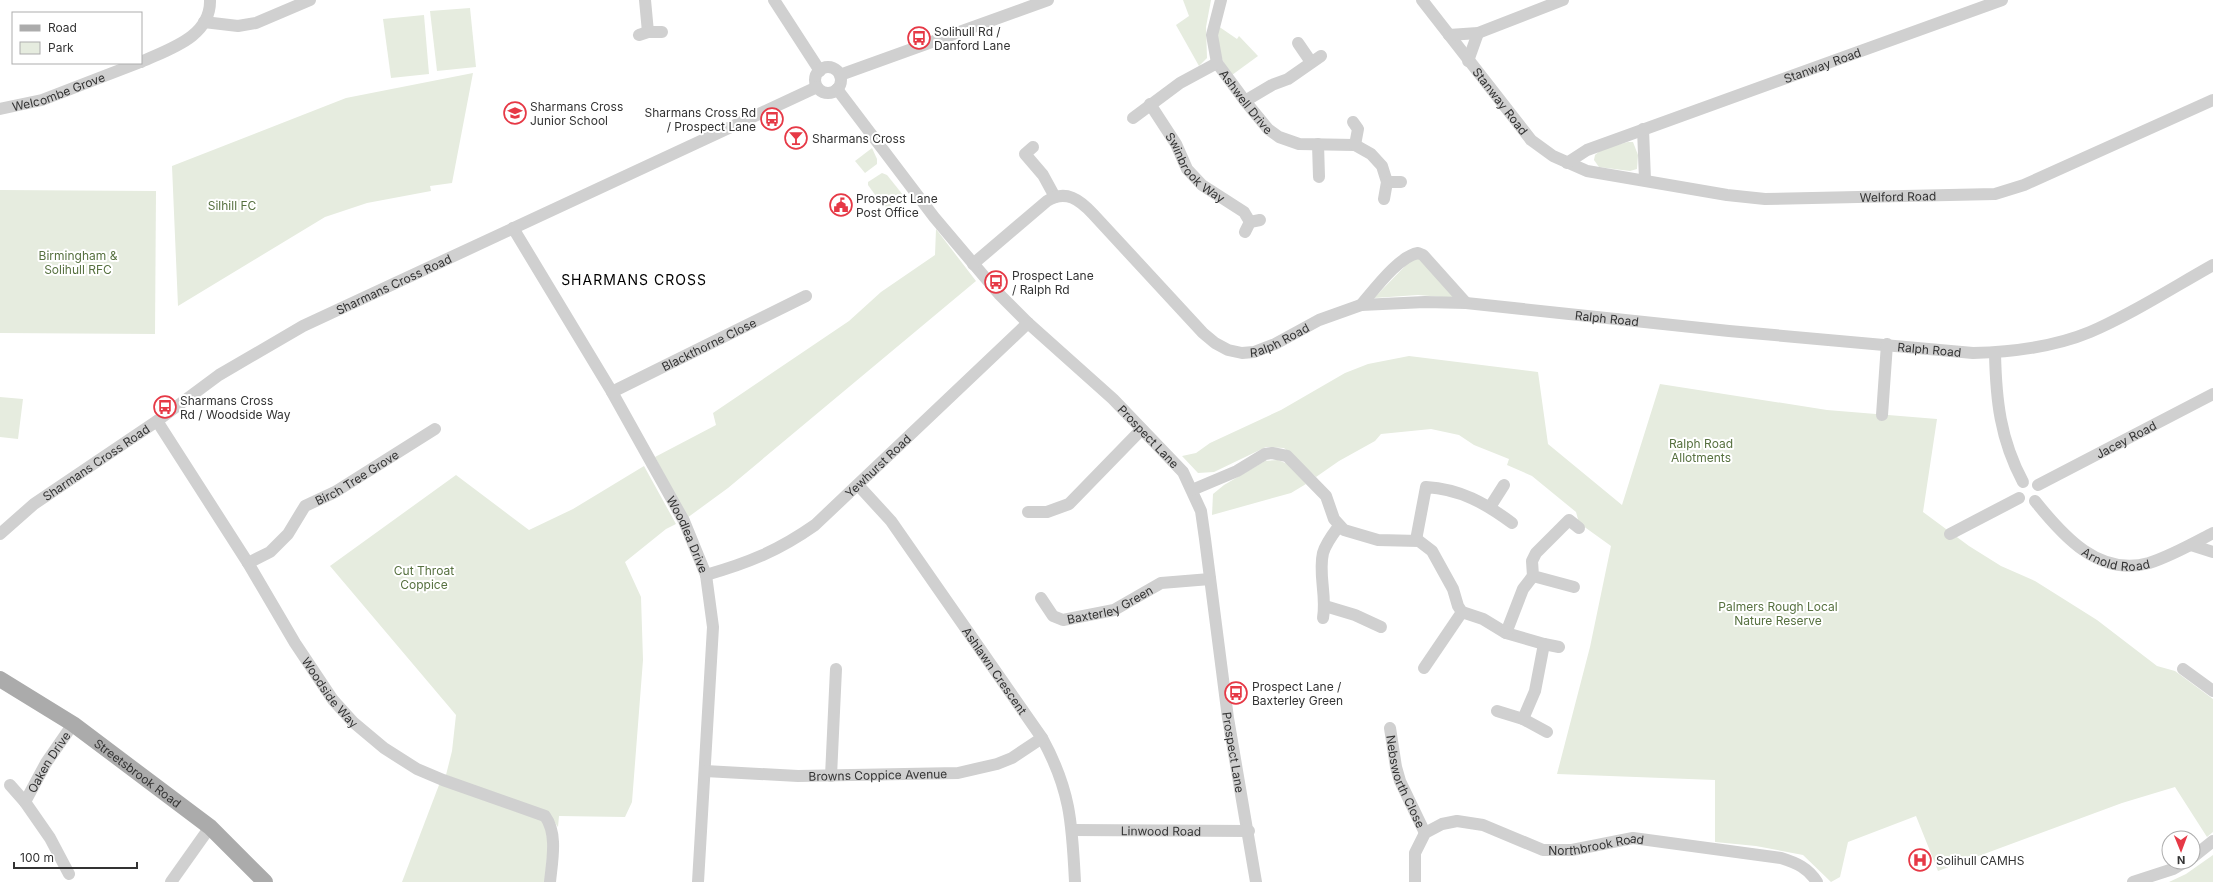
<svg xmlns="http://www.w3.org/2000/svg" width="2213" height="882" font-family="Inter,sans-serif">
	<style>
		.green { fill: #e6ecdf }
		.lines { fill: none; stroke-linecap: round; stroke-linejoin: round }
		.minor { stroke: #d0d0d0; stroke-width: 12 }
		.major { stroke: #ababab; stroke-width: 16 }
		.labels { text-anchor: middle; dominant-baseline: central; stroke-width: 4; stroke-linejoin: round; paint-order: stroke }
		.poi-label { font-size: 12px; fill: #333; stroke: #fff; text-anchor: start }
		.street-label { font-size: 12px; fill: #333; stroke: #fff }
		.park-label { font-size: 12px; fill: #56703f; stroke: #fff }
		.quarter-label { font-size: 14px; letter-spacing: 1px; fill: #000; stroke: #fff }
	</style>
	<rect width="100%" height="100%" fill="#fff"/>
	<g class="green">
		<polygon points="1183,0 1211,0 1206,27 1207,58 1199,66 1176,25 1189,16"/>
		<polygon points="470,8 476,67 437,71 430,11"/>
		<polygon points="424,15 429,74 391,78 383,19"/>
		<path d="M1218,26L1237,39L1239,36L1258,56L1232,75C1218,57 1218,48 1218,26Z"/>
		<polygon points="473,73 452,183 430,186 431,191 367,203 325,217 178,306 172,166 346,98"/>
		<polygon points="1628,142 1633,142 1638,155 1637,169 1630,171 1599,167 1594,160 1595,155 1602,149"/>
		<polygon points="872,148 877,159 877,164 865,173 855,161"/>
		<polygon points="882,173 887,175 903,195 903,197 889,207 883,206 868,185 868,182"/>
		<polygon points="0,190 156,191 155,334 0,333"/>
		<polygon points="936,229 976,281 728,488 687,518 655,457 716,425 713,413 849,321 881,292 935,255"/>
		<polygon points="1419,258 1453,293 1454,298 1418,295 1374,298 1412,259"/>
		<polygon points="1409,356 1538,372 1548,444 1622,505 1660,384 1827,410 1937,419 1923,512 1969,546 2001,566 2035,581 2097,620 2157,666 2175,671 2213,699 2213,832 2207,837 2175,787 2122,803 1938,871 1916,816 1848,842 1840,877 1831,882 1803,855 1756,846 1715,842 1715,780 1557,774 1590,647 1611,546 1579,523 1576,512 1532,476 1507,465 1509,459 1474,445 1459,435 1431,429 1381,434 1375,441 1339,461 1316,477 1284,448 1266,447 1214,472 1198,473 1182,456 1196,453 1210,443 1281,410 1345,373 1368,364"/>
		<polygon points="0,397 23,399 18,439 0,437"/>
		<polygon points="1278,460 1290,465 1306,484 1291,493 1212,515 1213,494 1224,485 1265,461"/>
		<polygon points="644,466 676,524 666,529 625,562 641,597 643,660 632,802 625,817 559,816 558,827 550,816 446,775 452,751 456,715 330,566 456,475 529,530 573,509"/>
		<polygon points="439,785 444,785 541,817 549,831 545,882 402,882"/>
		<polygon points="2213,855 2213,882 2169,882 2186,874"/>
	</g>
	<g class="lines">
		<g class="minor">
			<polyline points="645,0 648,32"/>
			<polyline points="774,0 820,71"/>
			<path id="s1" d="M1221,0L1212,35L1217,63L1245,101L1268,129L1279,137L1299,144L1355,145L1371,154L1382,166L1387,182L1384,199"/>
			<path id="s2" d="M1422,0L1531,140L1553,156L1587,171L1727,195L1765,199L1995,194L2024,185L2213,100"/>
			<polyline points="204,22 238,26 256,23 310,0"/>
			<polyline points="639,35 648,32 662,32"/>
			<polyline points="1449,35 1478,33 1563,0"/>
			<polyline points="1298,43 1311,62"/>
			<polyline points="1468,61 1478,33"/>
			<path d="M141,62C169,49 211,37 210,0"/>
			<circle cx="828" cy="80" r="13"/>
			<polyline points="840,75 1048,0"/>
			<path id="s3" d="M837,89L934,217L999,294L1028,323L1113,399L1183,472L1201,511L1205,539L1228,718L1256,882"/>
			<polyline points="1245,101 1272,85 1288,79 1321,56"/>
			<path id="s4" d="M1150,104L1176,144L1187,169L1202,185L1244,212L1250,222"/>
			<path id="s5" d="M0,109L42,100L138,63"/>
			<polyline points="1133,118 1180,83 1217,63"/>
			<polyline points="1353,122 1358,129 1355,145"/>
			<polyline points="1643,129 1645,180"/>
			<polyline points="1318,144 1319,177"/>
			<polyline points="1033,147 1025,154 1043,175 1055,197"/>
			<path id="s6" d="M1567,163L1587,150L2002,0"/>
			<polyline points="1387,182 1401,182"/>
			<path id="s7" d="M513,228L612,392L684,521L706,575L713,627L698,882"/>
			<polyline points="1245,232 1250,222 1260,220"/>
			<path id="s8" d="M973,264L1047,201C1066,189 1080,200 1093,214L1203,333L1215,343L1228,350L1242,353L1254,352L1275,344L1319,320L1361,305L1425,302L1466,303L1729,331L1973,353C2012,352 2054,347 2090,332C2132,314 2172,288 2213,265"/>
			<path d="M1361,305C1374,290 1399,256 1418,253L1423,255L1466,303"/>
			<path d="M1995,353C1996,400 2000,439 2023,482"/>
			<path id="s9" d="M612,392L806,296"/>
			<polyline points="1882,415 1887,344"/>
			<path id="s10" d="M157,421L248,563L295,643L333,700L353,722L384,748L417,769L443,780L545,816C558,834 552,861 550,882"/>
			<path id="s11" d="M858,485L891,521L1042,738C1071,791 1072,824 1075,882"/>
			<path id="s12" d="M2038,485L2213,394"/>
			<polyline points="1192,490 1237,471 1265,454 1272,453 1287,456 1326,496 1334,519 1344,530 1378,540 1419,541 1432,551 1453,589 1458,606 1462,612 1483,619 1506,633 1544,644"/>
			<path id="s13" d="M2035,501C2063,536 2099,577 2149,563C2171,556 2192,544 2213,533"/>
			<polyline points="1490,507 1504,485"/>
			<polyline points="1028,512 1047,512 1069,504 1141,430"/>
			<path id="s14" d="M0,534L34,504L157,421L219,375L303,326L817,87"/>
			<polyline points="1950,534 2019,498"/>
			<path d="M1416,540L1426,487C1460,489 1485,503 1512,523"/>
			<polyline points="2191,545 2213,552"/>
			<path id="s15" d="M248,563L270,552L288,534L305,506L335,492L435,429"/>
			<path id="s16" d="M706,575C748,563 778,551 815,525L1028,323"/>
			<polyline points="1574,587 1533,576 1532,561 1536,553 1569,520 1579,528"/>
			<path id="s17" d="M1041,598L1053,616L1063,620L1114,610L1161,583L1210,579"/>
			<polyline points="1325,606 1355,615 1381,627"/>
			<path d="M1323,618C1327,596 1318,574 1323,553C1326,543 1333,534 1339,526"/>
			<polyline points="1506,633 1523,589 1533,576"/>
			<polyline points="1424,668 1462,612"/>
			<polyline points="2183,669 2213,691"/>
			<polyline points="1497,711 1523,719 1535,691 1544,644 1559,647"/>
			<polyline points="1523,719 1547,732"/>
			<path id="s18" d="M1390,728L1396,767L1400,781L1425,833"/>
			<path id="s19" d="M705,771L798,776L958,773L997,764L1012,758L1042,738"/>
			<polyline points="831,776 836,669"/>
			<polyline points="10,785 25,802"/>
			<path id="s20" d="M1073,830L1249,831"/>
			<polyline points="2193,857 2213,841"/>
			<path id="s21" d="M69,874L50,838L25,802L46,763L73,724"/>
			<polyline points="171,882 210,827"/>
			<path id="s22" d="M1415,882V853L1425,833L1442,824L1457,821L1483,825L1543,850H1572L1633,838L1781,858C1797,863 1808,868 1817,882"/>
			<polyline points="2133,882 2173,869 2185,862"/>
		</g>
		<path class="major" id="s23" d="M0,679L73,724L210,827L265,882"/>
	</g>
	<defs>
		<g id="bus-ring" transform="scale(1.15)"><circle r="9.5" fill="#fff" stroke="#e63946" stroke-width="1.5"/><path d="M-5-6H5V4H4V6H2V4H-2V6H-4V4H-5ZM-3.5-4V0h7V-4ZM-3.5 1.2v1.5H-2V1.2ZM2 1.2v1.5H3.5V1.2Z" fill="#e63946"/></g>
		<g id="school-ring" transform="scale(1.15)"><circle r="9.5" fill="#fff" stroke="#e63946" stroke-width="1.5"/><path d="M0-5L7-2L0 1L-7-2ZM-4 1L0 2.5L4 1V4Q0 6-4 4Z" fill="#e63946"/></g>
		<g id="bar-ring" transform="scale(1.15)"><circle r="9.5" fill="#fff" stroke="#e63946" stroke-width="1.5"/><path d="M-6-5H6L.8 .8V4.5H3.5V6h-7V4.5H-.8V.8Z" fill="#e63946"/></g>
		<g id="civic-ring" transform="scale(1.15)"><circle r="9.5" fill="#fff" stroke="#e63946" stroke-width="1.5"/><path d="M-.6-6.5H3V-4.5H.6V-3L4-1V1h2V6H-6V1h2V-1L-.6-3ZM-1.2 2.5V6h2.4V2.5Z" fill="#e63946"/></g>
		<g id="hospital-ring" transform="scale(1.15)"><circle r="9.5" fill="#fff" stroke="#e63946" stroke-width="1.5"/><path d="M-5-5h3v3.5h4V-5h3V5h-3V1.5h-4V5h-3Z" fill="#e63946"/></g>
	</defs>
	<g fill-rule="evenodd">
		<use href="#bus-ring" x="919" y="38"/>
		<use href="#school-ring" x="515" y="113"/>
		<use href="#bus-ring" x="772" y="119"/>
		<use href="#bar-ring" x="796" y="138"/>
		<use href="#civic-ring" x="841" y="205"/>
		<use href="#bus-ring" x="996" y="282"/>
		<use href="#bus-ring" x="165" y="407"/>
		<use href="#bus-ring" x="1236" y="693"/>
		<use href="#hospital-ring" x="1920" y="860"/>
	</g>
	<g class="labels">
		<g class="poi-label">
			<text x="934" y="31">Solihull Rd /<tspan x="934" dy="14">Danford Lane</tspan></text>
			<text x="530" y="106">Sharmans Cross<tspan x="530" dy="14">Junior School</tspan></text>
			<text x="756" y="112" text-anchor="end">Sharmans Cross Rd<tspan x="756" dy="14">/ Prospect Lane</tspan></text>
			<text x="812" y="138">Sharmans Cross</text>
			<text x="856" y="198">Prospect Lane<tspan x="856" dy="14">Post Office</tspan></text>
			<text x="1012" y="275">Prospect Lane<tspan x="1012" dy="14">/ Ralph Rd</tspan></text>
			<text x="180" y="400">Sharmans Cross<tspan x="180" dy="14">Rd / Woodside Way</tspan></text>
			<text x="1252" y="686">Prospect Lane /<tspan x="1252" dy="14">Baxterley Green</tspan></text>
			<text x="1936" y="860">Solihull CAMHS</text>
		</g>
		<g class="street-label">
			<text stroke="none"><textPath href="#s6" startOffset="274">Stanway Road</textPath></text>
			<text stroke="none"><textPath href="#s5" startOffset="61">Welcombe Grove</textPath></text>
			<text stroke="none"><textPath href="#s1" startOffset="113">Ashwell Drive</textPath></text>
			<text stroke="none"><textPath href="#s2" startOffset="128">Stanway Road</textPath></text>
			<text stroke="none"><textPath href="#s4" startOffset="79">Swinbrook Way</textPath></text>
			<text stroke="none"><textPath href="#s2" startOffset="555">Welford Road</textPath></text>
			<text stroke="none"><textPath href="#s14" startOffset="468">Sharmans Cross Road</textPath></text>
			<text stroke="none"><textPath href="#s8" startOffset="733">Ralph Road</textPath></text>
			<text stroke="none"><textPath href="#s8" startOffset="397">Ralph Road</textPath></text>
			<text stroke="none"><textPath href="#s9" startOffset="108">Blackthorne Close</textPath></text>
			<text stroke="none"><textPath href="#s8" startOffset="1057">Ralph Road</textPath></text>
			<text stroke="none"><textPath href="#s3" startOffset="468">Prospect Lane</textPath></text>
			<text stroke="none"><textPath href="#s12" startOffset="99">Jacey Road</textPath></text>
			<text stroke="none"><textPath href="#s14" startOffset="120">Sharmans Cross Road</textPath></text>
			<text stroke="none"><textPath href="#s16" startOffset="207">Yewhurst Road</textPath></text>
			<text stroke="none"><textPath href="#s15" startOffset="142">Birch Tree Grove</textPath></text>
			<text stroke="none"><textPath href="#s7" startOffset="353">Woodlea Drive</textPath></text>
			<text stroke="none"><textPath href="#s13" startOffset="104">Arnold Road</textPath></text>
			<text stroke="none"><textPath href="#s17" startOffset="82">Baxterley Green</textPath></text>
			<text stroke="none"><textPath href="#s11" startOffset="231">Ashlawn Crescent</textPath></text>
			<text stroke="none"><textPath href="#s10" startOffset="322">Woodside Way</textPath></text>
			<text stroke="none"><textPath href="#s3" startOffset="804">Prospect Lane</textPath></text>
			<text stroke="none"><textPath href="#s21" startOffset="131">Oaken Drive</textPath></text>
			<text stroke="none"><textPath href="#s23" startOffset="167">Streetsbrook Road</textPath></text>
			<text stroke="none"><textPath href="#s19" startOffset="173">Browns Coppice Avenue</textPath></text>
			<text stroke="none"><textPath href="#s18" startOffset="56">Nebsworth Close</textPath></text>
			<text stroke="none"><textPath href="#s20" startOffset="88">Linwood Road</textPath></text>
			<text stroke="none"><textPath href="#s22" startOffset="231">Northbrook Road</textPath></text>
		</g>
		<g class="park-label">
			<text x="232" y="205">Silhill FC</text>
			<text x="78" y="255">Birmingham &amp;<tspan x="78" dy="14">Solihull RFC</tspan></text>
			<text x="1701" y="443">Ralph Road<tspan x="1701" dy="14">Allotments</tspan></text>
			<text x="424" y="570">Cut Throat<tspan x="424" dy="14">Coppice</tspan></text>
			<text x="1778" y="606">Palmers Rough Local<tspan x="1778" dy="14">Nature Reserve</tspan></text>
		</g>
		<g class="quarter-label">
			<text x="634" y="279">SHARMANS CROSS</text>
		</g>
	</g>
	<rect x="12" y="12" width="130" height="52" fill="#ffffff" stroke="#adadad"/>
	<rect x="20" y="25" width="20" height="6" fill="#ababab" stroke="#adadad"/>
	<text x="48" y="32" font-size="12" fill="#333333">Road</text>
	<rect x="20" y="42" width="20" height="12" fill="#e6ecdf" stroke="#adadad"/>
	<text x="48" y="52" font-size="12" fill="#333333">Park</text>
	<g transform="translate(2181 850) rotate(179)"><circle r="19" fill="#ffffff" stroke="#adadad"/>
	<path d="M0-3L7 15L0 10L-7 15Z" fill="#e63946"/>
	<text y="-6" font-size="11" font-weight="bold" text-anchor="middle" fill="#333333">N</text>
	</g>
	<path d="M14 862v6h123v-6" fill="none" stroke="#333333" stroke-width="2"/>
	<text x="20" y="862" font-size="12" fill="#333333" stroke="#ffffff" stroke-width="3" paint-order="stroke">100 m</text>
</svg>
